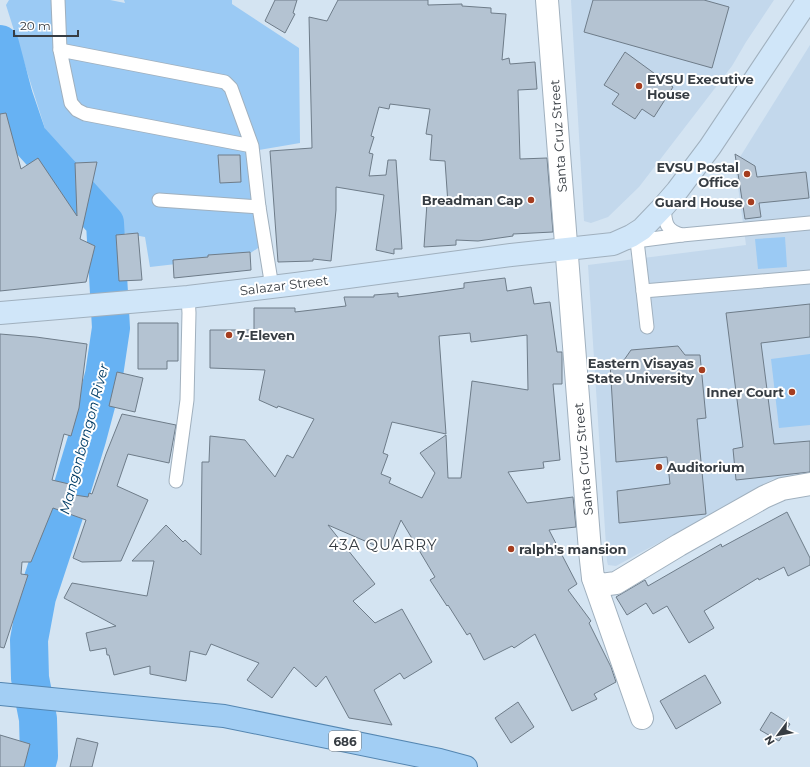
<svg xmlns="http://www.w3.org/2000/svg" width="810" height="767" font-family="Montserrat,sans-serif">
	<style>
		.built { fill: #c3d8ec }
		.green { fill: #9bcaf4 }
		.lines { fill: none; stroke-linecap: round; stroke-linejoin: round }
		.river { stroke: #67b2f3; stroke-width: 38 }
		.building { fill: #b4c3d2; stroke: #6e7c89; fill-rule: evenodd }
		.lane-casing { stroke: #a0b0be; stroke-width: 15 }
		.street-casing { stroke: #a0b0be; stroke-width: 24 }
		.secondary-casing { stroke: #a0b0be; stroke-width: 24 }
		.primary-casing { stroke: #5486b1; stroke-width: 24 }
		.lane { stroke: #fff; stroke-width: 13 }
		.street { stroke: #fff; stroke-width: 22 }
		.secondary { stroke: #d0e6f9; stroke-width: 22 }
		.primary { stroke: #a2cef4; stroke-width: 22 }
		.poi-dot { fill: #a53d1f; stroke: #fff; stroke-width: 1.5 }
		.labels { text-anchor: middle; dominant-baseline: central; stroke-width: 4; stroke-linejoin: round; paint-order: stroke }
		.shield { fill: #fff; stroke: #73777b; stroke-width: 1 }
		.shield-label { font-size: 12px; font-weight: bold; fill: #373d43 }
		.poi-label { font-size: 13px; font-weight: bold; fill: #373d43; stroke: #fff; text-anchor: end }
		.street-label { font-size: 13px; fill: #373d43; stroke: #fff }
		.water-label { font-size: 14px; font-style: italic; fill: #003c65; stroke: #fff }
		.quarter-label { font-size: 15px; letter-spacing: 1px; fill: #373d43; stroke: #fff }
	</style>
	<rect width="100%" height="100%" fill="#d4e4f2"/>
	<g class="built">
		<polygon points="571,0 774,0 746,42 732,66 639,187 608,217 591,223 584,221"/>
		<polygon points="810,45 810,475 773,479 717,511 616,566 608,565 607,561 588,265 746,245 735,165"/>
	</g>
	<g class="green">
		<polygon points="9,0 110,0 125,3 124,0 232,0 232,4 299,48 300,143 259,150 264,244 246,256 150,267 145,237 118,232 53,154 6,5"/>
		<polygon points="785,237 787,267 758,269 755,239"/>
		<polygon points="810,354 810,425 779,428 771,359"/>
	</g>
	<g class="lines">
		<polyline class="river" points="0,44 14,97 28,138 105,223 111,328 104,375 87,439 65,512 37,597 29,640 30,678 38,719 39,756 36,767"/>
	</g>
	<g class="building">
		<polygon points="275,0 297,0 293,13 295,14 285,33 265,21"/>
		<polygon points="338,0 428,0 428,5 462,4 462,6 491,8 491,13 506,14 502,60 509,58 510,64 535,62 537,89 518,90 520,159 547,158 553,232 513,234 513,236 478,241 456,240 456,245 424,247 427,203 448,204 445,161 430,160 432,135 426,134 430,109 390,104 389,109 379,107 371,136 374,137 369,153 373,154 369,176 386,175 388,160 396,160 402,249 394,249 394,254 376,250 384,195 336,187 336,210 331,261 313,259 313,261 278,262 270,151 312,148 309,17 327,21"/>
		<polygon points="593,0 704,0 729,7 712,68 584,32"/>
		<polygon points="625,52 673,87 654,117 642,109 635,119 612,104 619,94 604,85"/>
		<polygon points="6,113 21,169 38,158 77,216 75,163 97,162 80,239 95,246 86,282 0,291 0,114"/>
		<polygon points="735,154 755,166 757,177 806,172 809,198 759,203 761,217 745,219"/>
		<polygon points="218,155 240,155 241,182 220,183"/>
		<polygon points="138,233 142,280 119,281 116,235"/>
		<polygon points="250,252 251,270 174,278 173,260 208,257 208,255"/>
		<path d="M505,278L507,291L531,287L534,304L550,302L557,352H562V384H553L560,460L543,462L544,468L508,472L527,503L573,497L576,527L549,530L577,584L568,590L591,621L589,623L611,667L616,682L594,694L597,699L572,711L535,634L514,648L512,646L484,660L470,633L467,635L448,605L447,606L430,580L435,577L401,520L388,551L328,525L375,584L353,601L375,623L402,609L432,662L404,679L400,673L374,690L392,725L349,718L326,676L316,687L294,667L272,698L247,680L259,663L211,644L206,655L190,651L186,681L150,674V666L114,675L109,655H107L106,648L90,651L86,633L116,626L64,598L72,583L147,596L154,561H132L166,525L183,542L185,540L201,555L202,462H209L210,436L245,440L275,477L287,455L293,458L314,419L278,406L277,408L259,400L265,370L210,368V330H254V308H295V312L346,306L344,297H374V295L398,293V297L429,293L464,288V283ZM470,333L471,342L527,335L528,390L472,381L461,478H448L446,435L420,453L435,473L422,498L389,483L391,478L381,474L388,455L383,453L392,422L446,434L439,336Z"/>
		<polygon points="810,304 810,337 761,343 774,444 810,441 810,472 736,480 733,449 743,447 726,313"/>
		<polygon points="138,323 178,323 178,361 167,361 167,369 138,369"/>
		<polygon points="0,334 36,337 87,344 79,408 71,436 64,434 52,480 69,484 68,494 88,497 89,493 92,494 106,454 122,414 176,425 169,463 128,454 117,486 148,500 121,561 82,562 73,558 86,520 53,508 31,562 22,562 21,574 28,575 4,648 0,647"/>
		<polygon points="678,346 685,355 700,355 706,418 697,419 706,514 619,523 617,491 670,484 667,457 616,462 610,363 624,360 631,350"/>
		<polygon points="117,372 143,378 135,412 109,406"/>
		<polygon points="787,512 810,558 810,565 788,576 784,567 759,580 758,578 704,611 714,628 689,643 667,606 653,614 646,603 627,615 616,597 645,580 648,586 721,544 722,547"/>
		<polygon points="705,675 721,703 676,729 660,701"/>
		<polygon points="518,702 534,727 511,743 495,718"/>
		<polygon points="771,712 790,724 779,741 760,730"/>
		<polygon points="0,735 30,744 24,767 0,767"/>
		<polygon points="77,738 98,743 92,767 70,767"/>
	</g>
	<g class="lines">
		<g class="lane-casing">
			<g id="lane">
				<polyline points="58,0 60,50"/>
				<polyline points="252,146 85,114 77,110 71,103 60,50 225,82 231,88 252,146 259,207 272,287"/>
				<polyline points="159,200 259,207"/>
				<path d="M664,206C665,221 665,231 682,235L810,223"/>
				<polyline points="637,241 643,291"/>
				<polyline points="628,242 682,235"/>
				<polyline points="647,327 643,291 810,277"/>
				<polyline points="176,481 187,400 189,313 188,297"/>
			</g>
		</g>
		<g class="street-casing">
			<g id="street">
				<polyline points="547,0 590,551 593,578 601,585 616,583 679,545 764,497 782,489 810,484"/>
				<polyline points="593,578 642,718"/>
			</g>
		</g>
		<g class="secondary-casing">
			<polyline id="secondary" points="0,313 188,297 296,284 511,255 613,244 631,236 642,229 664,206 677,191 710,147 808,0"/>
		</g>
		<g class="primary-casing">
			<polyline id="primary" points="0,694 224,716 440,760 466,767"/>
		</g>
		<use href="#lane" class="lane"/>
		<use href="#street" class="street"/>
		<use href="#secondary" class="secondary"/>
		<use href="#primary" class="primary"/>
	</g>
	<g class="poi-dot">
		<circle cx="639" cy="86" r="4"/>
		<circle cx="747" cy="174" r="4"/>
		<circle cx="531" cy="200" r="4"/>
		<circle cx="751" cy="202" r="4"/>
		<circle cx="229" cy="335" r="4"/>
		<circle cx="702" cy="370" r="4"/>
		<circle cx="792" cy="392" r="4"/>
		<circle cx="659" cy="467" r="4"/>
		<circle cx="511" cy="549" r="4"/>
	</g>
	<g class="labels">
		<rect class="shield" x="329" y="731" width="32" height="20" rx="3"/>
		<g class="shield-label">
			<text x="345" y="741">686</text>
		</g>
		<g class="poi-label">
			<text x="647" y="79" text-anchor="start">EVSU Executive<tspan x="647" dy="15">House</tspan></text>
			<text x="739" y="167">EVSU Postal<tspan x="739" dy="15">Office</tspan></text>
			<text x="523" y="200">Breadman Cap</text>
			<text x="743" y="202">Guard House</text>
			<text x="237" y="335" text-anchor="start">7-Eleven</text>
			<text x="694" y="363">Eastern Visayas<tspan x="694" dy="15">State University</tspan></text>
			<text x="784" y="392">Inner Court</text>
			<text x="667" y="467" text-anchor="start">Auditorium</text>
			<text x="519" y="549" text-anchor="start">ralph's mansion</text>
		</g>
		<g class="street-label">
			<text transform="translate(558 136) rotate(-94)">Santa Cruz Street</text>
			<text transform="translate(284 285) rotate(-7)">Salazar Street</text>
			<text transform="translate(583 459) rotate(-95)">Santa Cruz Street</text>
		</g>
		<g class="water-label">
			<text transform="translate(84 439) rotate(-75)">Mangonbangon River</text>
		</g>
		<g class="quarter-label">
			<text x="383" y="544">43A QUARRY</text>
		</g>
	</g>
	<g transform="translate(778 735) rotate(238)" stroke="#ffffff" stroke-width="3" paint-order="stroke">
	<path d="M0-3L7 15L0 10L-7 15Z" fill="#373d43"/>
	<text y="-6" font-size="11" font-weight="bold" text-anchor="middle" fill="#373d43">N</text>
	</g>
	<path d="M14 30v6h64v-6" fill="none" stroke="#373d43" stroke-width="2"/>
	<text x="20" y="30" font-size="12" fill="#373d43" stroke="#ffffff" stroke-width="3" paint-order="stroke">20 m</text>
</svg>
